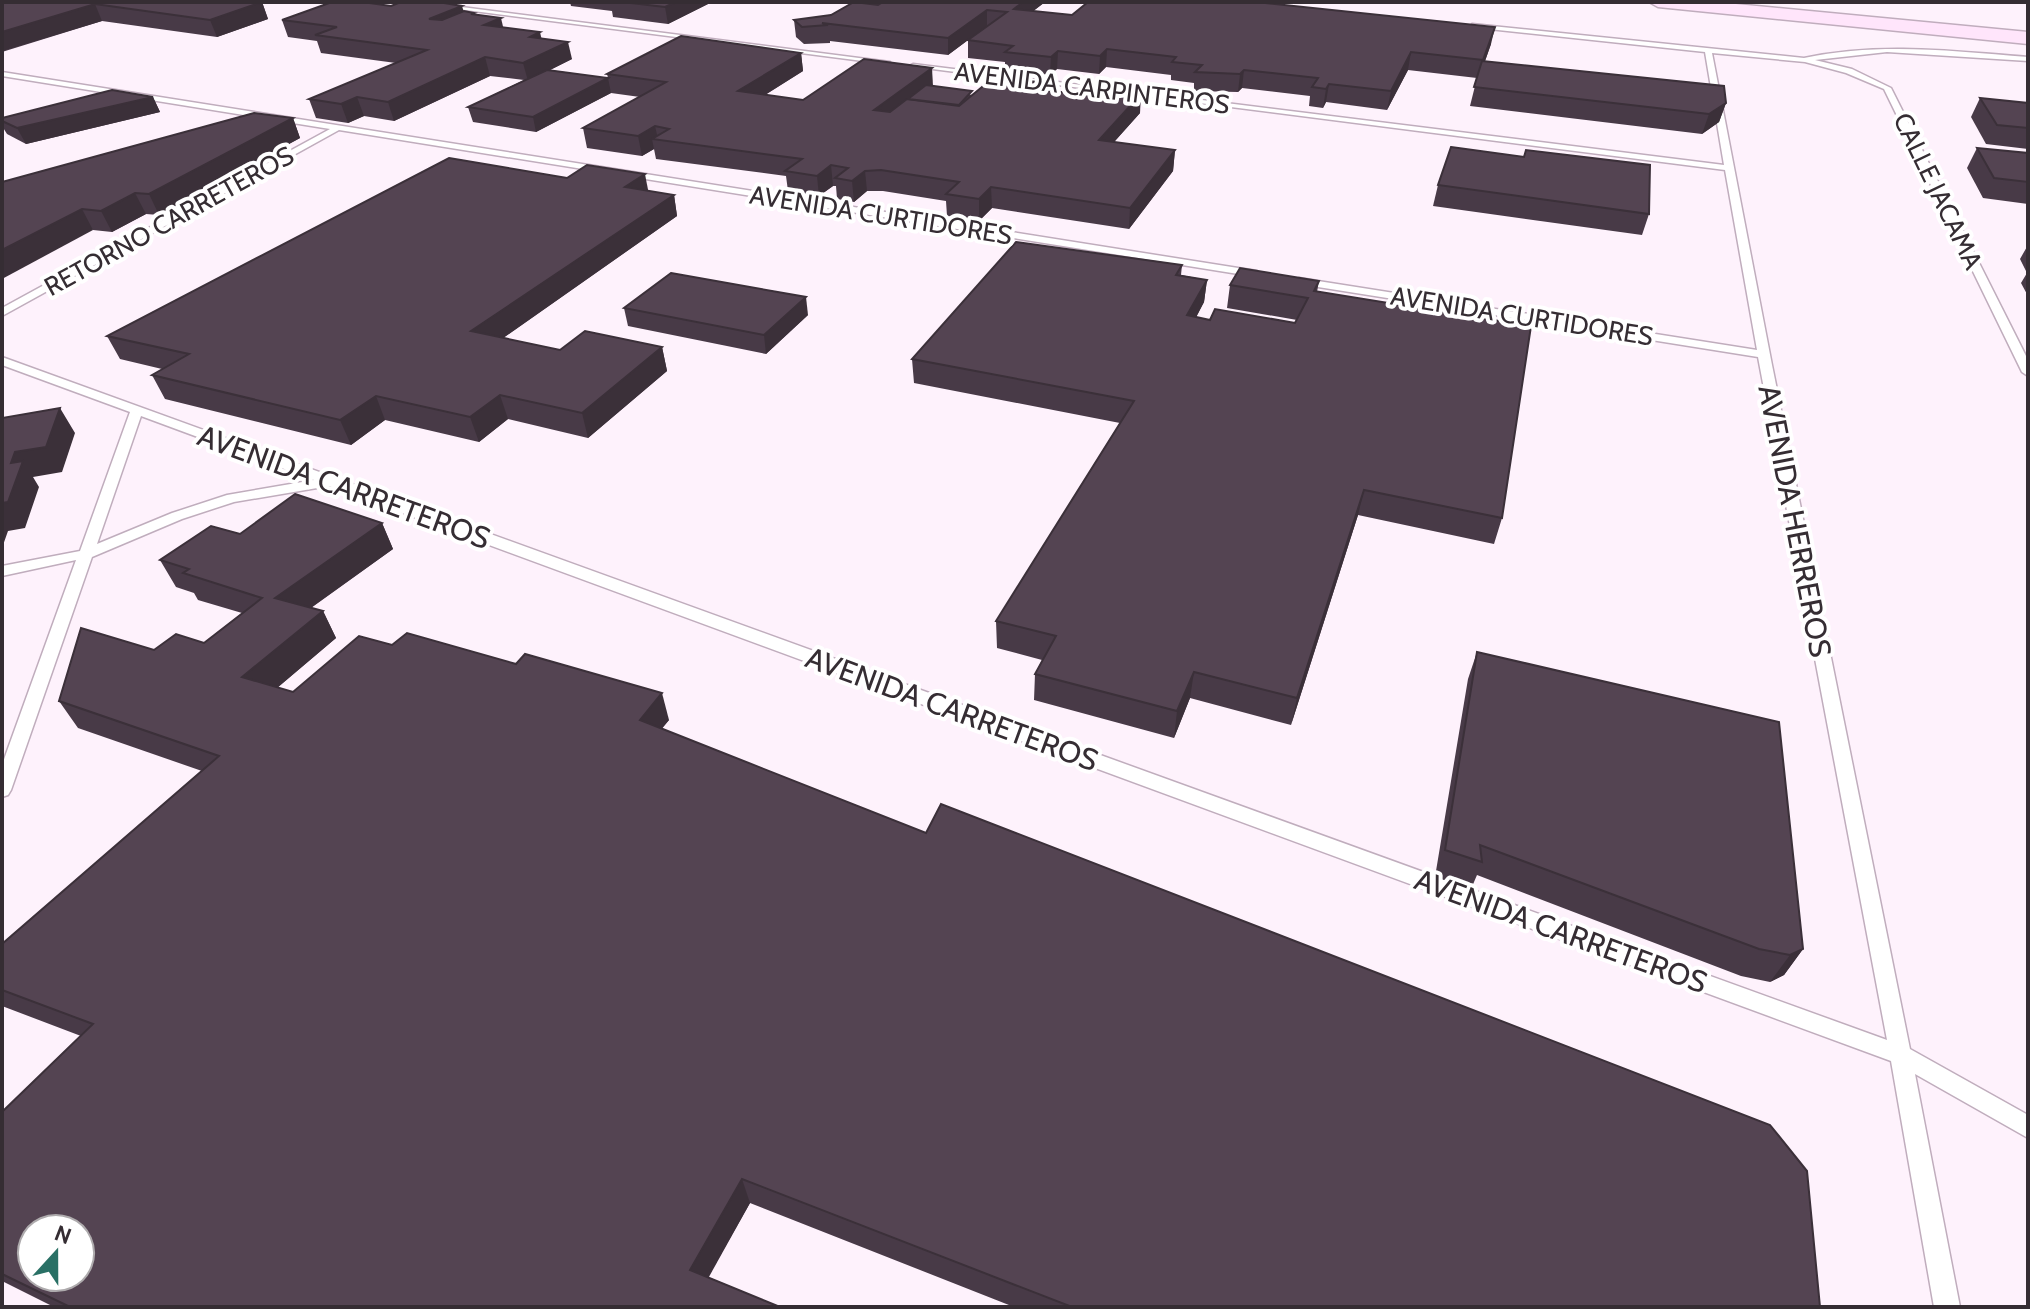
<svg xmlns="http://www.w3.org/2000/svg" width="2030" height="1309" font-family="Cabin,sans-serif">
	<style>
		.lines { fill: none; stroke-linecap: round; stroke-linejoin: round }
		.service-casing { stroke: #c0adbd; stroke-width: 3 }
		.secondary-casing { stroke: #c0adbd; stroke-width: 3 }
		.service { fill: #fff; fill-rule: evenodd }
		.secondary { fill: #ffe5fb; fill-rule: evenodd }
		.wall { fill: #483a47 }
		.shaded-wall { fill: #3b3039 }
		.building { fill: #544452; stroke: #3b3039; stroke-width: 2; fill-rule: evenodd }
		.labels { text-anchor: middle; dominant-baseline: central; stroke-width: 8; stroke-linejoin: round; paint-order: stroke }
		.far-street-label { font-size: 26px; fill: #352d33; stroke: #fff }
		.street-label { font-size: 30px; fill: #352d33; stroke: #fff }
	</style>
	<rect width="100%" height="100%" fill="#fef2fc"/>
	<g class="lines">
		<g class="service-casing">
			<g id="service">
				<polygon points="404,2 423,2 890,62 886,64"/>
				<path d="M1472,24L1804,58C1879,42 1952,51 2028,57V61L1887,52L1815,60L1852,69L1891,88L2028,360V376L2022,372L1884,89L1846,73L1805,62L1712,53L1772,365L1910,1049L2028,1115V1138L1915,1074L1960,1307H1934L1891,1061L329,486L234,502L182,519L92,557L11,790L8,795L2,797V765L76,560L2,576V566L80,551L130,412L2,365V357L1887,1040L1758,357L1299,284L1294,281L1299,278L1757,350L1725,170L909,66L913,64L1724,165L1705,52L1470,27ZM141,416L314,480L227,495L172,513L97,544Z"/>
				<polygon points="2,72 1257,271 1262,274 1257,277 339,130 2,316 2,308 330,129 2,76"/>
			</g>
		</g>
		<g class="secondary-casing">
			<polygon id="secondary" points="1649,2 1715,2 2028,32 2028,44 1658,7"/>
		</g>
		<use href="#service" class="service"/>
		<use href="#secondary" class="secondary"/>
	</g>
	<g class="wall">
		<polygon points="2,2 262,2 268,19 217,37 102,21 2,52"/>
		<polygon points="570,2 712,2 668,24 613,17 612,11 571,6"/>
		<polygon points="883,2 1045,2 1033,11 1072,15 1491,44 1485,61 1726,103 1719,122 1702,134 1470,106 1477,78 1408,70 1387,110 1326,102 1323,108 1309,106 1310,96 1242,88 1238,92 1194,91 1194,83 1171,80 1171,75 1106,67 1099,74 1057,69 1050,75 1005,70 1005,62 968,58 968,40 948,55 830,41 830,43 804,44 796,37 794,20 831,15 878,5"/>
		<polygon points="391,6 464,11 475,15 504,28 542,38 572,59 550,70 608,78 607,74 801,53 803,71 765,95 803,100 933,86 972,95 1007,85 1052,84 1052,90 1140,113 1114,142 1175,150 1173,171 1129,229 992,208 979,221 947,216 946,201 883,191 867,191 854,202 837,199 836,186 833,186 819,196 788,191 786,176 656,159 654,149 642,156 587,148 583,128 640,97 611,93 536,132 473,122 468,107 524,80 490,76 394,121 364,116 348,123 316,118 309,99 396,63 321,53 317,41 288,37 282,20"/>
		<polygon points="153,97 160,112 26,144 7,134 2,126 2,118"/>
		<polygon points="1980,98 2028,103 2028,149 1986,144 1971,117"/>
		<polygon points="293,118 300,138 159,215 146,214 112,232 93,230 2,182"/>
		<polygon points="1977,148 2028,153 2028,204 1983,198 1967,168"/>
		<polygon points="1438,185 1649,214 1642,235 1433,206"/>
		<polygon points="648,191 674,195 677,216 503,338 560,350 662,347 667,371 588,438 508,419 479,442 385,420 351,445 165,399 152,375 162,369 120,359 107,336"/>
		<polygon points="2028,245 2028,296 2021,283 2027,273 2020,259"/>
		<polygon points="1182,265 1181,275 1207,280 1204,302 1196,317 1210,320 1295,323 1297,320 1227,308 1230,285 1319,281 1317,292 1502,518 1494,544 1358,515 1291,725 1190,698 1174,738 1034,700 1035,674 1042,660 997,648 996,621 1120,423 914,383 912,359"/>
		<polygon points="624,308 808,315 766,354 628,326"/>
		<polygon points="382,523 393,549 311,608 323,611 336,638 277,688 293,692 669,720 662,728 1820,1307 1014,1307 750,1203 708,1277 780,1307 54,1307 2,1281 2,1112 81,1036 2,1006 2,944 202,771 78,728 59,701 154,650 204,643 242,613 198,600 194,593 176,587 160,560 240,534"/>
		<polygon points="1477,652 1803,949 1784,975 1770,982 1741,976 1477,875 1471,889 1435,877 1468,679"/>
	</g>
	<g class="shaded-wall">
		<polygon points="262,2 268,19 217,37 210,20"/>
		<polygon points="676,2 712,2 668,24 665,7"/>
		<polygon points="1023,2 1045,2 1014,26 1014,9"/>
		<polygon points="95,4 102,21 2,51 2,32"/>
		<polygon points="462,6 467,22 429,19"/>
		<polygon points="987,10 987,26 948,55 948,38"/>
		<polygon points="501,18 505,35 484,25"/>
		<polygon points="1495,27 1491,44 1479,78 1483,60"/>
		<polygon points="540,32 544,50 530,37"/>
		<polygon points="568,42 572,59 528,81 523,63"/>
		<polygon points="1107,49 1106,67 1099,74 1100,56"/>
		<polygon points="1058,51 1057,69 1050,75 1051,57"/>
		<polygon points="1411,52 1408,70 1387,110 1391,91"/>
		<polygon points="801,53 803,71 741,110 738,91"/>
		<polygon points="485,57 490,76 394,121 388,102"/>
		<polygon points="932,68 933,86 876,129 874,110"/>
		<polygon points="1244,70 1242,88 1238,92 1240,74"/>
		<polygon points="608,78 611,93 536,132 533,117"/>
		<polygon points="1329,84 1326,102 1323,108 1326,89"/>
		<polygon points="1141,94 1140,113 1098,160 1099,140"/>
		<polygon points="153,97 160,112 26,144 17,128"/>
		<polygon points="357,97 364,116 348,123 341,104"/>
		<polygon points="1726,103 1719,122 1702,134 1709,114"/>
		<polygon points="293,118 300,138 159,215 149,194"/>
		<polygon points="655,126 658,139 652,139 654,149 642,156 638,136"/>
		<polygon points="1175,150 1173,171 1129,229 1130,208"/>
		<polygon points="831,165 833,186 819,196 817,176"/>
		<polygon points="865,171 867,191 854,202 852,181"/>
		<polygon points="645,174 649,195 625,187"/>
		<polygon points="991,187 992,208 979,221 979,199"/>
		<polygon points="135,193 146,214 112,232 101,211"/>
		<polygon points="674,195 677,216 479,355 471,331"/>
		<polygon points="82,209 93,230 2,279 2,250"/>
		<polygon points="1207,280 1204,302 1185,339 1187,315"/>
		<polygon points="806,297 808,315 766,354 764,335"/>
		<polygon points="662,347 667,371 588,438 582,413"/>
		<polygon points="500,395 508,419 479,442 470,417"/>
		<polygon points="376,396 385,420 351,445 340,420"/>
		<polygon points="60,408 75,433 62,472 33,477 39,487 25,528 8,531 2,548 2,503 11,463 15,452"/>
		<polygon points="1364,490 1358,515 1291,725 1297,698"/>
		<polygon points="382,523 393,549 288,624 275,598"/>
		<polygon points="323,611 336,638 258,704 242,677"/>
		<polygon points="1194,672 1190,698 1174,738 1177,711"/>
		<polygon points="662,693 669,720 647,747 640,720"/>
		<polygon points="1803,949 1784,975 1770,982 1790,955"/>
		<polygon points="742,1179 750,1203 700,1293 690,1270"/>
	</g>
	<g class="building">
		<polygon points="2,2 262,2 210,20 95,4 2,32"/>
		<polygon points="332,2 362,2 391,6 401,2 438,2 462,6 429,19 442,20 464,11 474,13 471,14 501,18 484,25 540,32 530,37 568,42 523,63 485,57 388,102 357,97 341,104 309,99 427,50 315,35 337,27 282,20"/>
		<polygon points="622,2 676,2 665,7"/>
		<polygon points="854,2 878,5 883,2 1023,2 1014,9 1072,15 1088,2 1256,2 1495,27 1483,60 1411,52 1391,91 1329,84 1326,89 1312,87 1318,78 1244,70 1240,74 1195,72 1202,65 1172,62 1176,57 1107,49 1100,56 1058,51 1051,57 1005,52 1013,46 968,40 1007,12 987,10 948,38 822,23 828,25 802,27 794,20 831,15"/>
		<polygon points="681,36 801,53 738,91 803,100 864,59 932,68 874,110 890,112 907,99 959,106 988,82 1007,85 1014,79 1052,84 1045,90 1086,95 1093,88 1141,94 1099,140 1175,150 1130,208 991,187 979,199 946,194 959,182 881,170 865,171 852,181 835,178 848,168 831,165 817,176 785,171 802,159 652,139 669,129 655,126 638,136 583,128 666,82 607,74"/>
		<polygon points="1482,61 1724,86 1726,103 1709,114 1474,87"/>
		<polygon points="547,70 608,78 533,117 468,107"/>
		<polygon points="926,85 972,91 959,105 908,99"/>
		<polygon points="112,90 153,97 17,128 2,121 2,118"/>
		<polygon points="1980,98 2028,103 2028,128 1997,125"/>
		<polygon points="254,113 293,118 149,194 135,193 101,211 82,209 2,250 2,182"/>
		<polygon points="1451,147 1524,157 1526,150 1650,165 1649,214 1438,185"/>
		<polygon points="1977,148 2028,153 2028,182 1994,178"/>
		<polygon points="449,158 567,178 587,165 645,174 625,187 674,195 471,331 560,350 585,331 662,347 582,413 500,395 470,417 376,396 340,420 152,375 189,354 107,336"/>
		<polygon points="1016,242 1182,265 1176,275 1207,280 1187,315 1210,320 1215,309 1295,323 1308,298 1230,285 1240,268 1319,281 1314,291 1531,326 1502,518 1364,490 1297,698 1194,672 1177,711 1035,674 1056,636 996,621 1134,401 912,359"/>
		<polygon points="671,273 806,297 764,335 624,308"/>
		<polygon points="60,408 46,447 15,452 11,463 23,461 8,502 2,503 2,418"/>
		<path d="M295,494L382,523L275,598L323,611L242,677L293,692L359,636L392,645L407,633L516,664L525,654L662,693L640,720L926,833L941,804L1770,1125L1807,1171L1820,1307H1072L742,1179L690,1270L780,1307H70L2,1274V1112L93,1024L2,990V944L219,756L59,701L81,628L154,650L176,634L204,643L262,598L183,573L189,569L160,560L211,526L240,534ZM32,1229H80V1277H32Z"/>
		<polygon points="1477,652 1779,722 1803,949 1790,955 1759,949 1480,845 1482,862 1445,850"/>
	</g>
	<g class="labels">
		<g class="far-street-label">
			<text transform="translate(1092 88) rotate(7)">AVENIDA CARPINTEROS</text>
			<text transform="translate(1938 191) rotate(64)">CALLE JACAMA</text>
			<text transform="translate(881 215) rotate(9)">AVENIDA CURTIDORES</text>
			<text transform="translate(169 221) rotate(-29)">RETORNO CARRETEROS</text>
			<text transform="translate(1522 316) rotate(9)">AVENIDA CURTIDORES</text>
		</g>
		<g class="street-label">
			<text transform="translate(344 487) rotate(20)">AVENIDA CARRETEROS</text>
			<text transform="translate(1795 521) rotate(79)">AVENIDA HERREROS</text>
			<text transform="translate(952 709) rotate(20)">AVENIDA CARRETEROS</text>
			<text transform="translate(1561 931) rotate(20)">AVENIDA CARRETEROS</text>
		</g>
	</g>
	<rect width="2030" height="1309" fill="none" stroke="#352d33" stroke-width="8"/>
	<g transform="translate(56 1253) rotate(21)"><circle r="38" fill="#ffffff" stroke="#aeabad" stroke-width="2"/>
	<path d="M0-6L14 30L0 20L-14 30Z" fill="#297065"/>
	<text y="-12" font-size="22" font-weight="bold" text-anchor="middle" fill="#352d33">N</text>
	</g>
</svg>
